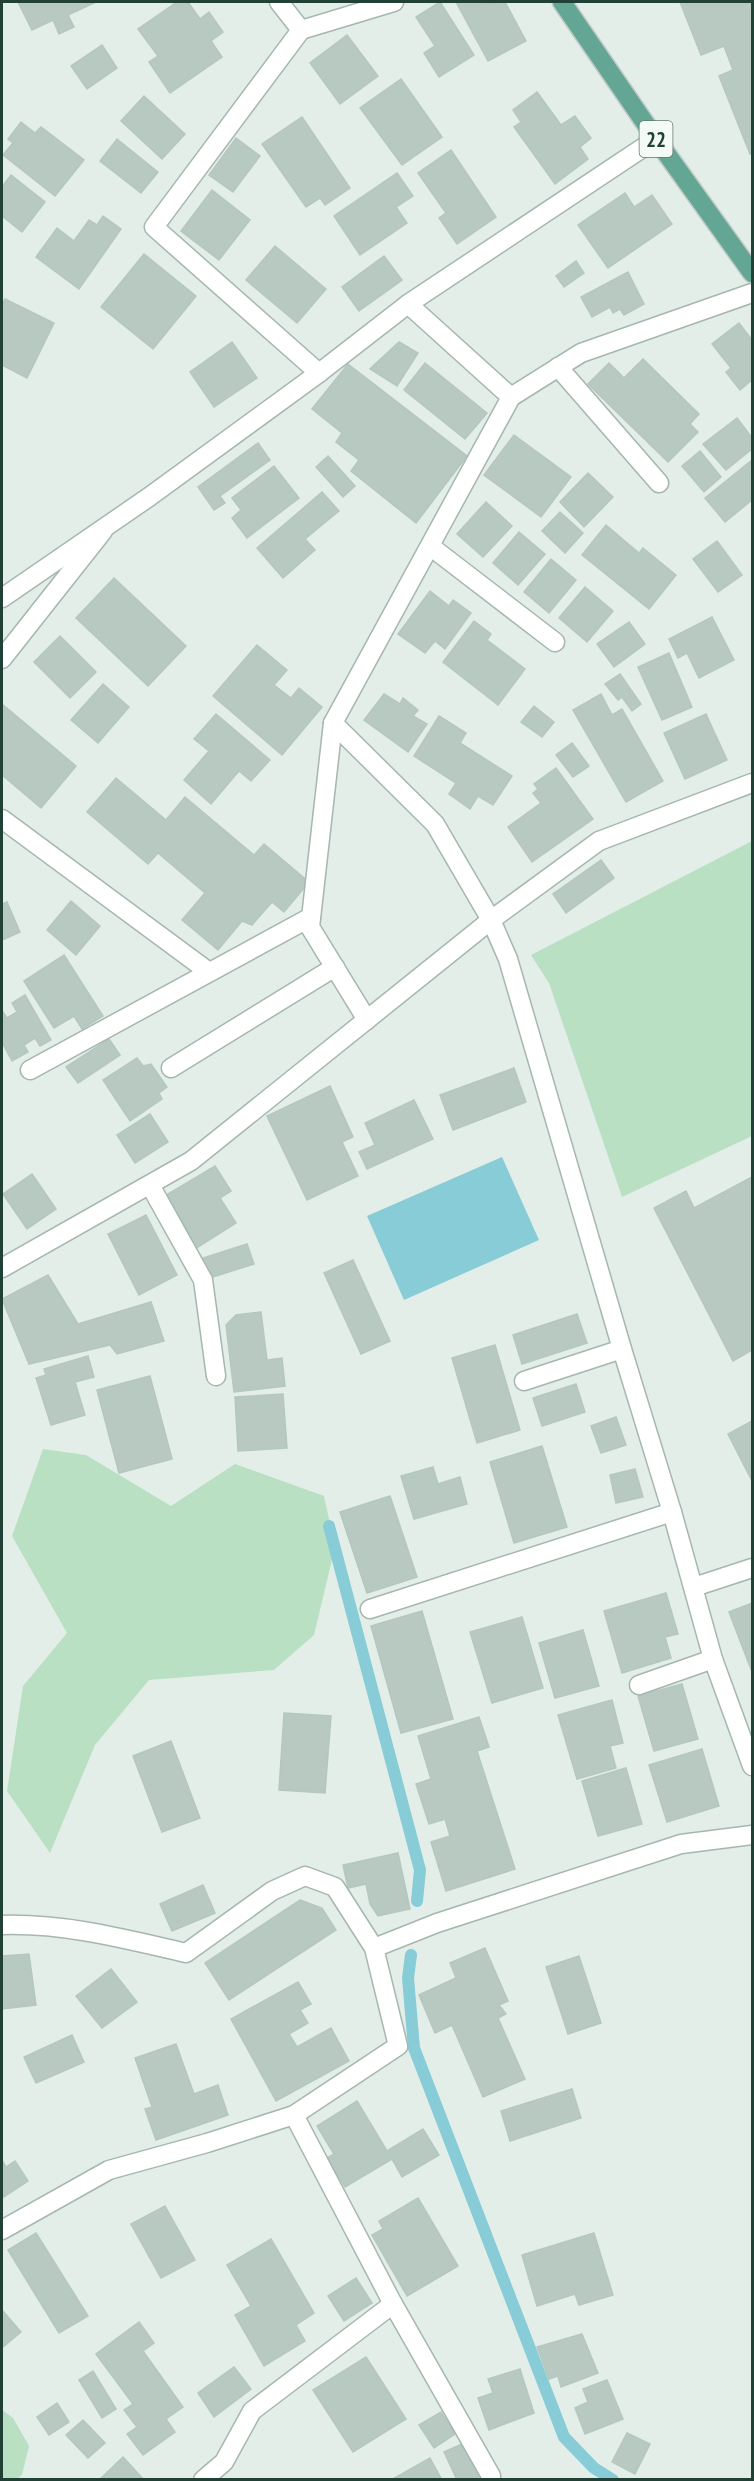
<svg xmlns="http://www.w3.org/2000/svg" width="754" height="2481" font-family="'PT Sans Narrow',sans-serif">
	<style>
		.green { fill: #bae0c3 }
		.water { fill: #87ccd7 }
		.lines { fill: none; stroke-linecap: round; stroke-linejoin: round }
		.stream { stroke: #87ccd7; stroke-width: 12 }
		.building { fill: #b8c9c1; stroke: #b4c8bf; stroke-width: 1.5 }
		.service-casing { stroke: #a5b7af; stroke-width: 21 }
		.minor-casing { stroke: #a5b7af; stroke-width: 21 }
		.primary-casing { stroke: #c1cac7; stroke-width: 21 }
		.service { stroke: #fff; stroke-width: 18 }
		.minor { stroke: #fff; stroke-width: 18 }
		.primary { stroke: #64a694; stroke-width: 18 }
		.labels { text-anchor: middle; dominant-baseline: central; stroke-width: 5; stroke-linejoin: round; paint-order: stroke }
		.shield { fill: #f4faf6; stroke: #607870; stroke-width: 1.5 }
		.shield-label { font-size: 21px; font-weight: bold; fill: #214137 }
	</style>
	<rect width="100%" height="100%" fill="#e3eee8"/>
	<g class="green">
		<polygon points="752,841 752,1136 622,1197 549,983 531,955"/>
		<polygon points="43,1449 86,1455 171,1506 235,1464 324,1496 335,1547 314,1635 274,1670 149,1680 95,1745 50,1853 7,1791 23,1686 67,1633 12,1536"/>
		<polygon points="2,2410 13,2418 29,2446 22,2475 17,2479 2,2479"/>
	</g>
	<polygon class="water" points="502,1157 539,1240 404,1300 367,1216"/>
	<g class="lines">
		<g class="stream">
			<polyline points="329,1526 420,1870 417,1901"/>
			<polyline points="411,1955 408,1978 414,2048 564,2437 594,2468 613,2480"/>
		</g>
	</g>
	<g class="building">
		<polygon points="18,2 96,2 68,15 74,27 59,34 53,20 32,30"/>
		<polygon points="177,2 188,2 200,19 209,12 223,32 211,41 222,57 170,93 149,62 158,56 138,29"/>
		<polygon points="440,2 474,55 439,77 424,53 435,46 416,17"/>
		<polygon points="456,2 480,2 481,4 505,2 526,41 488,61"/>
		<polygon points="680,2 752,2 752,153 750,154 719,76 733,70 724,46 701,55"/>
		<polygon points="347,35 378,76 340,104 310,63"/>
		<polygon points="102,45 117,68 87,89 71,66"/>
		<polygon points="401,79 442,137 402,165 360,108"/>
		<polygon points="537,92 561,125 575,116 591,138 580,147 588,159 555,184 514,127 521,122 513,110"/>
		<polygon points="144,96 185,134 162,159 121,121"/>
		<polygon points="302,117 350,188 325,205 320,198 306,207 262,144"/>
		<polygon points="21,122 35,133 41,127 84,160 55,196 3,155 13,143 8,139"/>
		<polygon points="236,138 260,156 233,192 209,175"/>
		<polygon points="117,139 158,172 141,193 100,161"/>
		<polygon points="451,150 496,217 457,244 439,218 446,213 418,173"/>
		<polygon points="397,173 413,196 396,207 407,223 360,255 334,216"/>
		<polygon points="11,175 45,202 22,232 2,216 2,187"/>
		<polygon points="212,190 250,220 219,260 181,231"/>
		<polygon points="625,193 634,207 652,195 672,224 608,268 578,225"/>
		<polygon points="103,216 121,229 79,289 36,257 57,228 74,241 89,220 97,225"/>
		<polygon points="275,246 326,289 297,323 246,280"/>
		<polygon points="144,254 196,296 153,349 101,307"/>
		<polygon points="384,256 402,280 359,311 342,287"/>
		<polygon points="576,261 584,273 564,287 556,276"/>
		<polygon points="628,272 644,304 624,315 620,309 613,313 610,307 592,317 581,297"/>
		<polygon points="5,299 54,323 27,378 2,365 2,306"/>
		<polygon points="739,323 752,340 752,380 740,390 726,372 731,368 712,344"/>
		<polygon points="232,342 257,378 214,407 190,372"/>
		<polygon points="399,342 418,353 397,386 370,369"/>
		<polygon points="643,359 699,414 690,424 698,432 668,462 588,384 609,363 624,378"/>
		<polygon points="425,363 487,413 465,439 404,390"/>
		<polygon points="348,364 467,456 416,523 351,471 359,460 336,442 342,433 312,409"/>
		<polygon points="737,418 752,438 752,449 726,470 703,444"/>
		<polygon points="514,435 571,477 541,517 484,475"/>
		<polygon points="258,443 270,460 220,496 225,503 214,510 198,487"/>
		<polygon points="700,451 721,477 704,492 682,466"/>
		<polygon points="328,456 355,486 343,497 316,467"/>
		<polygon points="752,460 752,500 725,522 705,498"/>
		<polygon points="274,466 299,498 247,538 232,518 241,510 232,498"/>
		<polygon points="588,473 613,497 584,527 560,502"/>
		<polygon points="322,492 339,511 305,539 315,550 283,578 257,548"/>
		<polygon points="486,502 512,526 483,557 457,534"/>
		<polygon points="560,512 583,533 565,553 542,531"/>
		<polygon points="606,525 639,553 643,548 676,575 649,609 582,555"/>
		<polygon points="519,532 545,554 518,585 493,563"/>
		<polygon points="717,541 742,575 718,592 693,559"/>
		<polygon points="551,559 576,580 549,613 524,592"/>
		<polygon points="114,578 186,646 148,686 76,618"/>
		<polygon points="585,587 613,611 587,642 559,618"/>
		<polygon points="430,591 449,606 453,600 471,613 445,649 435,641 425,653 398,634"/>
		<polygon points="712,617 734,660 699,678 687,653 678,658 669,639"/>
		<polygon points="474,621 491,634 487,640 525,669 498,705 443,662"/>
		<polygon points="629,622 645,644 614,667 597,644"/>
		<polygon points="60,636 96,672 70,698 34,662"/>
		<polygon points="257,645 287,670 274,685 291,698 299,688 322,707 282,755 213,696"/>
		<polygon points="669,653 692,707 662,720 638,667"/>
		<polygon points="620,674 641,704 632,711 622,697 618,700 605,684"/>
		<polygon points="103,684 129,707 98,743 71,720"/>
		<polygon points="384,694 400,704 403,698 418,710 413,716 427,724 408,752 364,720"/>
		<polygon points="601,694 612,715 622,709 663,781 626,802 573,710"/>
		<polygon points="2,704 76,766 41,808 2,775"/>
		<polygon points="534,706 554,722 542,737 521,722"/>
		<polygon points="216,714 270,760 251,781 239,771 211,804 184,780 209,751 194,739"/>
		<polygon points="706,714 727,760 685,779 664,733"/>
		<polygon points="439,716 466,733 460,743 512,776 493,805 478,796 470,809 449,794 456,783 414,756"/>
		<polygon points="572,743 589,766 573,777 556,755"/>
		<polygon points="556,768 593,819 532,862 508,827 541,803 533,793 538,789 534,784"/>
		<polygon points="116,778 166,820 185,797 254,855 264,844 309,882 284,912 272,902 252,925 242,921 218,950 182,920 205,893 158,853 148,864 87,812"/>
		<polygon points="601,860 614,878 566,913 553,894"/>
		<polygon points="71,901 100,926 76,955 47,930"/>
		<polygon points="7,902 20,932 2,940 2,904"/>
		<polygon points="64,955 103,1016 82,1029 74,1016 54,1028 24,981"/>
		<polygon points="25,995 51,1040 40,1046 35,1038 24,1045 28,1052 12,1061 2,1042 2,1013 3,1012 7,1018 17,1012 12,1003"/>
		<polygon points="109,1039 120,1055 78,1083 66,1067"/>
		<polygon points="137,1058 143,1066 151,1064 167,1087 159,1093 162,1099 130,1121 103,1080"/>
		<polygon points="514,1068 526,1102 453,1130 440,1095"/>
		<polygon points="330,1086 353,1137 342,1142 358,1176 307,1200 267,1116"/>
		<polygon points="414,1100 433,1139 367,1169 359,1152 375,1145 365,1123"/>
		<polygon points="150,1114 168,1142 135,1163 117,1135"/>
		<polygon points="215,1166 231,1191 220,1198 236,1223 195,1249 163,1197"/>
		<polygon points="32,1174 56,1209 27,1229 3,1194"/>
		<polygon points="752,1177 752,1350 733,1361 654,1208 686,1191 694,1208"/>
		<polygon points="146,1215 177,1275 139,1295 108,1234"/>
		<polygon points="247,1244 254,1264 203,1280 197,1260"/>
		<polygon points="353,1260 390,1341 361,1354 324,1273"/>
		<polygon points="48,1275 78,1324 151,1302 164,1341 117,1354 110,1345 29,1364 2,1299"/>
		<polygon points="261,1312 267,1360 282,1358 285,1386 234,1392 226,1325 236,1315"/>
		<polygon points="577,1314 587,1343 522,1364 513,1335"/>
		<polygon points="495,1345 520,1430 477,1443 452,1358"/>
		<polygon points="88,1356 94,1377 75,1382 85,1415 51,1425 36,1378 46,1375 44,1369"/>
		<polygon points="150,1376 172,1459 119,1473 97,1390"/>
		<polygon points="576,1384 585,1412 542,1426 533,1398"/>
		<polygon points="283,1394 287,1448 238,1451 235,1397"/>
		<polygon points="616,1417 626,1445 601,1453 591,1426"/>
		<polygon points="752,1421 752,1481 728,1434"/>
		<polygon points="542,1446 567,1527 514,1543 490,1462"/>
		<polygon points="433,1467 438,1484 460,1477 467,1504 414,1519 401,1476"/>
		<polygon points="635,1469 643,1497 616,1503 610,1475"/>
		<polygon points="390,1496 417,1577 367,1593 340,1512"/>
		<polygon points="666,1593 678,1634 665,1637 671,1658 622,1673 604,1611"/>
		<polygon points="752,1603 752,1672 729,1612"/>
		<polygon points="422,1611 453,1719 401,1733 371,1626"/>
		<polygon points="522,1617 543,1688 492,1703 470,1632"/>
		<polygon points="583,1630 599,1686 555,1698 539,1643"/>
		<polygon points="682,1684 698,1739 654,1751 638,1696"/>
		<polygon points="612,1700 623,1743 610,1746 616,1768 577,1779 558,1715"/>
		<polygon points="284,1713 331,1716 325,1793 279,1790"/>
		<polygon points="479,1717 489,1747 477,1751 515,1869 446,1891 431,1842 450,1836 445,1819 429,1824 416,1784 431,1779 418,1736"/>
		<polygon points="171,1741 200,1818 162,1832 133,1756"/>
		<polygon points="702,1749 719,1806 667,1822 649,1765"/>
		<polygon points="626,1768 642,1824 598,1836 582,1781"/>
		<polygon points="398,1853 410,1909 378,1916 370,1904 366,1884 348,1888 343,1865"/>
		<polygon points="203,1885 215,1913 172,1931 160,1904"/>
		<polygon points="300,1900 322,1908 336,1930 229,2000 205,1963"/>
		<polygon points="485,1948 508,2001 499,2005 506,2014 498,2018 525,2079 483,2097 452,2025 435,2033 419,1995 456,1978 450,1963"/>
		<polygon points="29,1954 36,2005 2,2009 2,1956"/>
		<polygon points="579,1956 601,2023 568,2034 546,1967"/>
		<polygon points="111,1969 137,2002 102,2028 76,1996"/>
		<polygon points="298,1982 311,2004 300,2010 308,2023 289,2034 297,2047 331,2028 349,2061 276,2101 231,2019"/>
		<polygon points="72,2035 84,2062 36,2083 24,2057"/>
		<polygon points="176,2044 194,2094 218,2085 228,2115 156,2140 145,2109 152,2107 135,2058"/>
		<polygon points="572,2089 581,2118 510,2141 501,2111"/>
		<polygon points="357,2101 387,2151 423,2129 439,2155 402,2177 392,2159 345,2187 327,2158 334,2154 317,2126"/>
		<polygon points="2,2160 6,2167 15,2161 28,2181 2,2198"/>
		<polygon points="418,2198 458,2266 407,2296 372,2235 383,2229 379,2221"/>
		<polygon points="165,2206 195,2260 161,2278 131,2224"/>
		<polygon points="36,2233 88,2316 59,2333 8,2250"/>
		<polygon points="594,2233 613,2295 579,2305 575,2294 537,2306 522,2255"/>
		<polygon points="271,2239 314,2313 296,2325 305,2341 264,2366 235,2315 251,2306 227,2265"/>
		<polygon points="356,2278 372,2303 344,2321 328,2296"/>
		<polygon points="2,2310 21,2332 2,2348"/>
		<polygon points="139,2322 154,2343 143,2351 183,2407 166,2419 175,2432 143,2455 127,2434 137,2427 124,2410 133,2404 96,2354"/>
		<polygon points="582,2334 598,2373 561,2387 558,2376 549,2379 537,2347"/>
		<polygon points="366,2357 406,2419 353,2452 313,2390"/>
		<polygon points="234,2367 251,2389 214,2417 198,2393"/>
		<polygon points="520,2369 534,2413 489,2430 478,2398 493,2393 488,2379"/>
		<polygon points="93,2371 116,2409 102,2418 79,2380"/>
		<polygon points="607,2380 623,2419 585,2434 575,2408 588,2402 583,2389"/>
		<polygon points="57,2403 69,2422 49,2435 37,2417"/>
		<polygon points="441,2412 455,2434 434,2448 419,2425"/>
		<polygon points="83,2420 105,2443 88,2458 66,2435"/>
		<polygon points="627,2433 650,2444 635,2474 612,2462"/>
		<polygon points="462,2444 480,2480 457,2480 444,2452"/>
		<polygon points="123,2457 144,2480 99,2480"/>
		<polygon points="430,2458 442,2480 391,2480"/>
	</g>
	<g class="lines">
		<g class="service-casing">
			<g id="service">
				<polyline points="558,367 659,483"/>
				<polyline points="2,659 103,531"/>
				<polyline points="2,819 209,972"/>
				<polyline points="171,1068 335,967"/>
				<polyline points="30,1070 311,917"/>
				<polyline points="150,1185 203,1280 216,1376"/>
			</g>
		</g>
		<g class="minor-casing">
			<g id="minor">
				<polyline points="279,2 301,30 394,2"/>
				<polyline points="301,30 154,227 319,373"/>
				<polyline points="511,397 581,353 752,293"/>
				<polyline points="430,546 555,642"/>
				<polyline points="2,598 149,497 319,373 408,304 656,139"/>
				<polyline points="333,723 435,824 491,920 508,959 622,1349 672,1512 713,1659 752,1766"/>
				<polyline points="367,1020 310,927 333,723 511,397 408,304"/>
				<polyline points="2,1268 191,1161 491,920 599,841 752,783"/>
				<polyline points="524,1381 622,1349"/>
				<polyline points="694,1587 752,1568"/>
				<polyline points="370,1609 672,1512"/>
				<polyline points="639,1685 713,1659"/>
				<path d="M2,1925C64,1923 125,1939 186,1953L272,1891L305,1876L335,1887L374,1948L398,2046L294,2115L393,2304"/>
				<polyline points="374,1948 437,1923 681,1844 752,1835"/>
				<polyline points="2,2230 109,2170 207,2143 294,2115"/>
				<polyline points="203,2480 224,2462 252,2411 393,2304 491,2476"/>
			</g>
		</g>
		<g class="primary-casing">
			<polyline id="primary" points="562,2 656,139 752,273"/>
		</g>
		<use href="#service" class="service"/>
		<use href="#minor" class="minor"/>
		<use href="#primary" class="primary"/>
	</g>
	<g class="labels">
		<rect class="shield" x="639.5" y="121" width="33" height="36" rx="4.5"/>
		<g class="shield-label">
			<text x="656" y="139">22</text>
		</g>
	</g>
	<rect width="754" height="2481" fill="none" stroke="#214137" stroke-width="6"/>
</svg>
